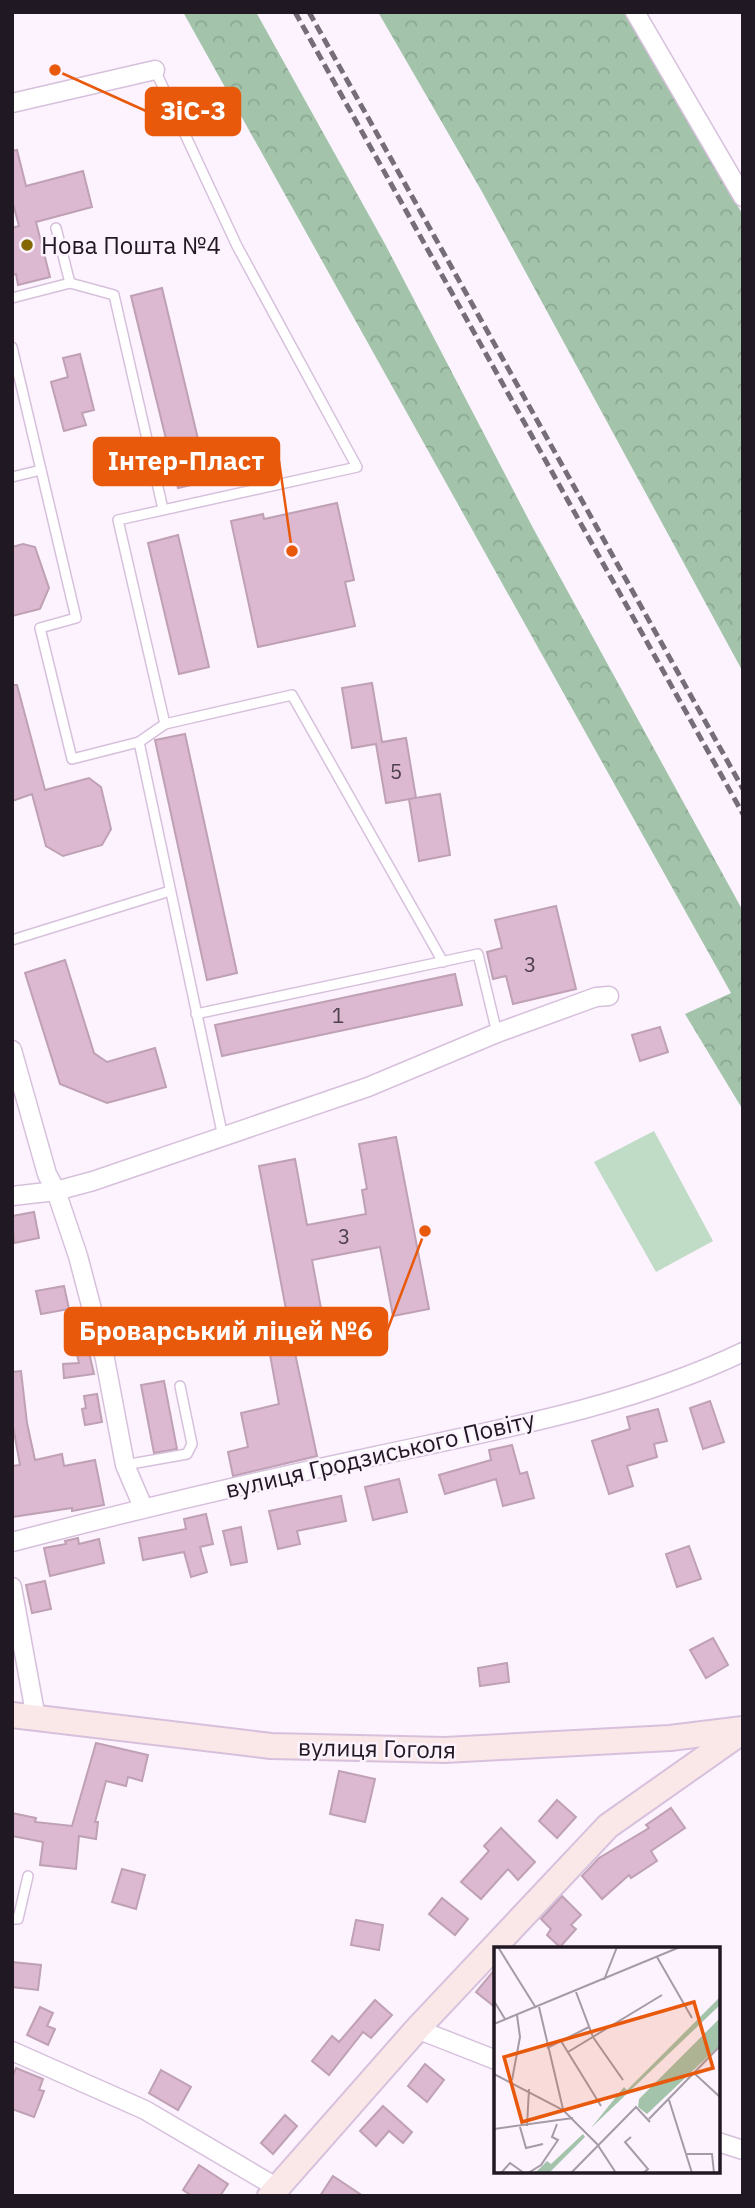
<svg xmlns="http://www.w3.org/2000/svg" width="755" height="2208" font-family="'IBM Plex Sans',sans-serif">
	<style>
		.grass { fill: #c0dbc6 }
		.forest { fill: url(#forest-crowns) }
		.building { fill: #dcb9d0; stroke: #bfa0b4; stroke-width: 2 }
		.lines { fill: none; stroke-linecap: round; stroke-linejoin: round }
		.lane-casing { stroke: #d7c0dc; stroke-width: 12 }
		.street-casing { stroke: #d7c0dc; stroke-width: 21 }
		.secondary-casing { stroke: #d7c0dc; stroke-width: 28 }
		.lane { stroke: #fff; stroke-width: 9 }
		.street { stroke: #fff; stroke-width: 18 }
		.secondary { stroke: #fae7e8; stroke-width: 24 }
		.rail { stroke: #756d77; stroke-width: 5; stroke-dasharray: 10 5; stroke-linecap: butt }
		.poi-dot { fill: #846700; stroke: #fcf3fe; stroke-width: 2.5 }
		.labels { text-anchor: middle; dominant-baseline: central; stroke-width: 5; stroke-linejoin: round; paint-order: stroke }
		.number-label { font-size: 21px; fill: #4f404e }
		.poi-label { font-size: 24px; fill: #201822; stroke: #fcf3fe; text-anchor: start }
		.street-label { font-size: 24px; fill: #201822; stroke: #fcf3fe }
		.inset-road { fill: none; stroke: #a49ba6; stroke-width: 2 }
		.view { fill: #e8590c; fill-opacity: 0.15; stroke: #e8590c; stroke-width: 3.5 }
		.inset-edge { fill: none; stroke: #201822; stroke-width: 3.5 }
		.leader { fill: none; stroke: #e8590c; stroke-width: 2.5 }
		.callout-dot { fill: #e8590c; stroke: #fcf3fe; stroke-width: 2.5 }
		.callout { fill: #e8590c; stroke: #e8590c; stroke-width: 2.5 }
		.callout-label { font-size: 26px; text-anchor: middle; font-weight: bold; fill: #fff }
	</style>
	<defs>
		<pattern id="forest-crowns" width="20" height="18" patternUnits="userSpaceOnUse" patternTransform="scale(1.75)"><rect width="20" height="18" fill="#a3c4ab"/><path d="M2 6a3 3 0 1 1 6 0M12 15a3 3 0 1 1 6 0" fill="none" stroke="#8ca893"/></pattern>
	</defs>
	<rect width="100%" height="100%" fill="#fcf3fe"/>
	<polygon class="grass" points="654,1131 713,1241 656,1272 594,1162"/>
	<g class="forest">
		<polygon points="183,12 256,12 385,244 533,528 743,911 743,1110 685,1014 731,993"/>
		<polygon points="378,12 624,12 743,215 743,672 481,190"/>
	</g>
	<g class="building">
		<polygon points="17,150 26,186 83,171 92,207 36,222 50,277 18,285 16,274 12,275 12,228 19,226 12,200 12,151"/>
		<polygon points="162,288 208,481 178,488 131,296"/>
		<polygon points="80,354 94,410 82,413 86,425 64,431 51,382 68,377 63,358"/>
		<polygon points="337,503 354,580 345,582 355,626 258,647 231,521 263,514 264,519"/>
		<polygon points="178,535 209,667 179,674 148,543"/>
		<polygon points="23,544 35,547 49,588 40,609 12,616 12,547"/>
		<polygon points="372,683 382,742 406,738 416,798 386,803 376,744 352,748 342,688"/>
		<polygon points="12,685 17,685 45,790 89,778 101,787 111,829 102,845 63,856 46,846 32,794 12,801"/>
		<polygon points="185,734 237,973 207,980 155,740"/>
		<polygon points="440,794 450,855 419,861 409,799"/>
		<polygon points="556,906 576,989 513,1004 506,976 493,979 487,952 502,948 495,920"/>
		<polygon points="65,960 94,1053 107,1062 155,1048 166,1087 107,1103 60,1084 25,973"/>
		<polygon points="455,974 462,1005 222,1056 215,1025"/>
		<polygon points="660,1027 668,1052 640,1061 632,1035"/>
		<polygon points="396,1137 429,1309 393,1316 380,1247 312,1260 325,1330 291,1336 259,1166 295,1159 307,1225 366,1214 362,1190 367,1189 359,1144"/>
		<polygon points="34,1212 39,1238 14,1243 12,1216"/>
		<polygon points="64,1286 69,1309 41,1314 36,1291"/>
		<polygon points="80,1314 94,1374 64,1378 63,1364 79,1363 68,1317"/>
		<polygon points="293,1344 317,1456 233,1476 228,1452 248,1447 241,1413 279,1404 269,1349"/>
		<polygon points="21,1371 27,1423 35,1460 62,1454 64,1466 95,1460 104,1505 72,1511 72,1508 12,1517 12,1466 20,1465 12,1421 12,1372"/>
		<polygon points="164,1381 177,1449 154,1453 141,1385"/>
		<polygon points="97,1394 102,1422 85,1425 82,1409 86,1408 84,1396"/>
		<polygon points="710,1401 724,1442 703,1449 690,1408"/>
		<polygon points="658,1409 667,1441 654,1444 657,1457 627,1466 633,1486 609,1494 592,1441 630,1429 627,1417"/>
		<polygon points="512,1445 520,1474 527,1472 534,1498 503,1506 496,1479 445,1494 439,1475 491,1460 489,1450"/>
		<polygon points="399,1479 407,1512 373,1520 365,1487"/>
		<polygon points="341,1496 346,1521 297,1531 300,1544 278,1549 269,1511"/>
		<polygon points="206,1514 213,1544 200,1547 207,1572 191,1577 184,1552 143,1560 139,1538 186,1529 184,1519"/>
		<polygon points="241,1527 247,1562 231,1565 223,1531"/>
		<polygon points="78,1538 79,1544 99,1539 104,1563 50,1576 44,1548 66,1544 65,1541"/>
		<polygon points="689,1546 701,1579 677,1587 666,1554"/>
		<polygon points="45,1581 51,1609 32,1613 26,1585"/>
		<polygon points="713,1638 728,1665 706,1678 690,1650"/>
		<polygon points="507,1663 509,1682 480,1686 478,1668"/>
		<polygon points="96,1743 148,1755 142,1781 128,1777 126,1786 106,1781 95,1822 98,1822 96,1839 79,1836 76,1869 40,1865 43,1842 12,1836 12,1813 36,1818 35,1822 72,1826"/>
		<polygon points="339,1771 375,1779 365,1822 330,1814"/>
		<polygon points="557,1800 576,1817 557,1838 539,1821"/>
		<polygon points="671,1808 685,1828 651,1851 657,1861 631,1878 629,1875 602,1899 582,1876 599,1858 649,1828 646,1825"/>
		<polygon points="501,1828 535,1862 518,1880 508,1869 481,1899 461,1882 489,1851 484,1846"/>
		<polygon points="122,1869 145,1875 136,1909 112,1902"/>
		<polygon points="562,1896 581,1915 571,1925 576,1929 560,1947 547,1935 551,1929 541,1919"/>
		<polygon points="442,1898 468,1919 455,1935 429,1914"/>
		<polygon points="356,1920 383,1925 379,1950 351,1945"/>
		<polygon points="12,1962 41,1965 38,1990 12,1987"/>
		<polygon points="496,1968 496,2008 476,1992"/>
		<polygon points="375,2000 392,2015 371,2038 363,2032 329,2075 312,2061 332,2036 339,2042"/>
		<polygon points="40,2007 53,2013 47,2026 55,2029 48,2045 27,2035"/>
		<polygon points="425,2064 444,2080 427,2102 408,2086"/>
		<polygon points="16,2068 43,2079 39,2090 44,2091 34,2117 12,2109 12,2078"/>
		<polygon points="161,2070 191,2087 178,2110 149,2093"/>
		<polygon points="383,2106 412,2132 403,2143 389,2131 376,2146 360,2131"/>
		<polygon points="285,2115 297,2126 273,2154 261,2143"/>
		<polygon points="199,2165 228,2184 220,2196 192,2196 183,2190"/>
		<polygon points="333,2176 363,2196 320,2196"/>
	</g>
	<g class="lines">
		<g class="lane-casing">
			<g id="lane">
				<polyline points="155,70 237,246 357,467 118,520 165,724"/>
				<polyline points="56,228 70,283"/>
				<polyline points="12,298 70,283 114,295 163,509"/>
				<polyline points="12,347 76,618 40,628 72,759 139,742"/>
				<polyline points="12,477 41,470"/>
				<polyline points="12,940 170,891"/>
				<polyline points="196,1014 478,954 497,1033"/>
				<polyline points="223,1137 139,742 165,724 292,695 443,962"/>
				<polyline points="125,1465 187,1454 192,1444 180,1386"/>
				<polyline points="12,1919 18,1919 28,1876"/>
			</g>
		</g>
		<g class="street-casing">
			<g id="street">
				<polyline points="635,12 743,197"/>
				<polyline points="12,103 155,70"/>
				<polyline points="12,1050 47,1174 56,1191 78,1256 105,1359 125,1465 143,1507"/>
				<polyline points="12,1196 56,1191 93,1181 368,1087 497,1033 596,997 609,996"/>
				<path d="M12,1542C134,1510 257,1481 380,1455C502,1429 630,1406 743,1352"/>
				<polyline points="12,1587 36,1718"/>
				<polyline points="417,2029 496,2060"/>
				<polyline points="12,2051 145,2110 276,2187"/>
				<polyline points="718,2142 743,2150"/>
			</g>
		</g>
		<g class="secondary-casing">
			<g id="secondary">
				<polyline points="12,1715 271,1746 445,1750 670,1738 743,1729"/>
				<polyline points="270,2196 417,2029 608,1826 743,1731"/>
			</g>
		</g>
		<use href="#lane" class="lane"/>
		<use href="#street" class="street"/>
		<use href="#secondary" class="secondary"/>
		<g class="rail">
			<polyline points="295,12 743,814"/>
			<polyline points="309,12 743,789"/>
		</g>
	</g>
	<circle class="poi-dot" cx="27" cy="245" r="7"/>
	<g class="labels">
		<g class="number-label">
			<text x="396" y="771">5</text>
			<text x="530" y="964">3</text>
			<text x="338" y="1015">1</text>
			<text x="344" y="1236">3</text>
		</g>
		<g class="poi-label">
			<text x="41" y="245">Нова Пошта №4</text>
		</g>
		<g class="street-label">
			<text transform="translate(380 1454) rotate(-13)">вулиця Гродзиського Повіту</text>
			<text transform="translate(377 1748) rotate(1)">вулиця Гоголя</text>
		</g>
	</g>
	<g transform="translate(494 1947)">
		<rect width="226" height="226" fill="#fcf3fe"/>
		<path d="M226,50V58L97,181L130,140L133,143ZM226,71V98L153,167L144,160L145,152ZM89,187L91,190L55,226H41L53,214L57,217Z" fill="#a3c4ab"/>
		<path class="inset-road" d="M4,0L42,61M163,10L198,71M110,33L123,0M82,45L99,90L129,133M0,54L11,72M45,60L69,162M0,77L186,0M67,94L107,159M53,101L95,80M74,105L168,48M200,126L226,150M0,127L69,163L103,197L122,226M18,133L26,90L23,68M175,153L198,226M155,172L226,99M33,179L35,142M26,180L32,201L49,197M0,182L79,171M137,190L131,195L154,222L149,226M193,207H218L220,226M7,226L16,216L30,226M34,226L47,218L64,193L58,190L63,177M77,226L142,160L156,175"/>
		<path class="view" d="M200,55L219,121L28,175L10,110Z"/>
		<rect width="226" height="226" class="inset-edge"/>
	</g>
	<path class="leader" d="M55 70L146 111M292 551L279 461M425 1231L387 1331"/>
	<g class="callout-dot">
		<circle cx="55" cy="70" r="7"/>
		<circle cx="292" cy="551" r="7"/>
		<circle cx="425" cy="1231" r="7"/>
	</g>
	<g class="callout">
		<rect x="146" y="88" width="94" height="47" rx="7"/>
		<rect x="94" y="438" width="185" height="47" rx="7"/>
		<rect x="65" y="1308" width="322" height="47" rx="7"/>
	</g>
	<g class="callout-label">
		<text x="193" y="120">ЗіС-3</text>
		<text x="186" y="470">Інтер-Пласт</text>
		<text x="226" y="1340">Броварський ліцей №6</text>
	</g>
	<rect width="755" height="2208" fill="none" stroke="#201822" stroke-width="28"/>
</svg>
